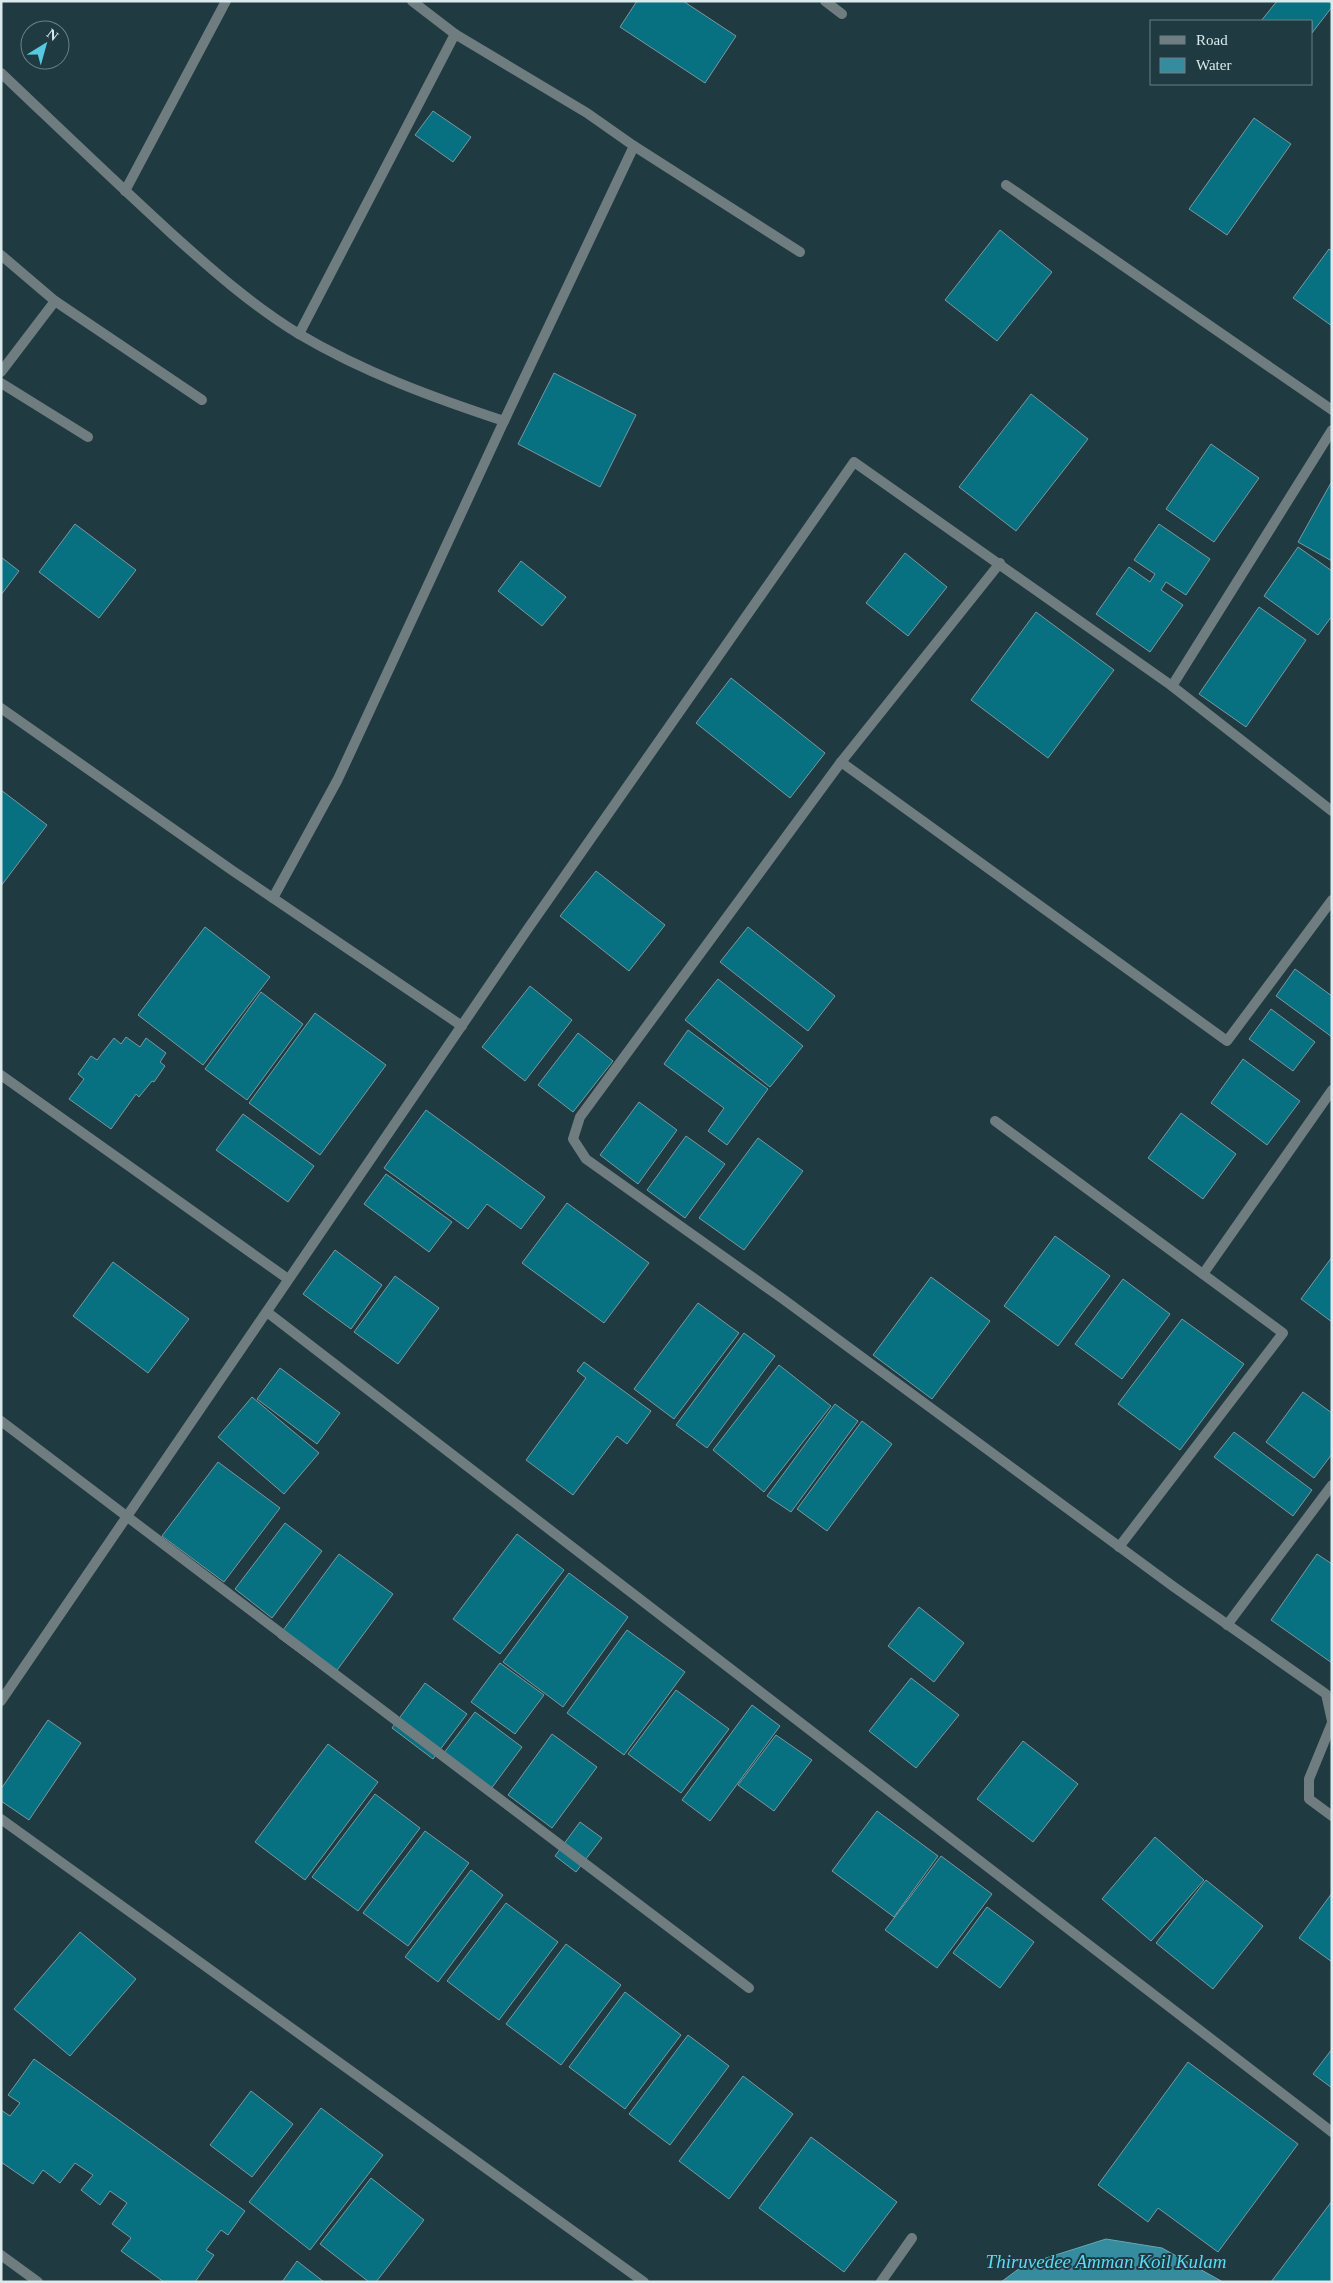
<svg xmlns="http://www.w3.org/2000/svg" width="1333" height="2283" font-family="'Times New Roman',serif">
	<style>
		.water { fill: #348c9e; stroke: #66a8b6 }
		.building { fill: #077081; stroke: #7b989f }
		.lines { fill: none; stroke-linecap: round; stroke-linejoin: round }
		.street { stroke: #707d80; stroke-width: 10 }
		.labels { text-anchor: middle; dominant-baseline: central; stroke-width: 4; stroke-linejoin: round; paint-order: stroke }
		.water-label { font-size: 19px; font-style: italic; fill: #5bdaf4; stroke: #1f3a40 }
	</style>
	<rect width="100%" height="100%" fill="#1f3a40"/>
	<polygon class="water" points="1106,2239 1162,2248 1223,2282 1001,2282 1024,2265"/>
	<g class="building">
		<polygon points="637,1 683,1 736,36 705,83 620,27"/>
		<polygon points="1277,1 1328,1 1332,4 1332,7 1312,33 1312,21 1261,21"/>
		<polygon points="433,111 471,137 453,162 415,135"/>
		<polygon points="1254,118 1291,144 1227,235 1189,209"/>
		<polygon points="1000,230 1052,272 997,341 945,300"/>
		<polygon points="1329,249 1332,251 1332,326 1293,298"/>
		<polygon points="554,373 636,415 600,487 518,444"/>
		<polygon points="1031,394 1088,439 1016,531 959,487"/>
		<polygon points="1211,444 1259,478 1214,542 1166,509"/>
		<polygon points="1332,481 1332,561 1298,542"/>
		<polygon points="75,524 136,570 99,618 39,572"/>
		<polygon points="1159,524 1210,559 1186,595 1166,582 1161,590 1183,605 1150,652 1096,614 1129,567 1150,582 1155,574 1134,560"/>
		<polygon points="1298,547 1332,571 1332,616 1318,635 1264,596"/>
		<polygon points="905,553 947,587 908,636 866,603"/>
		<polygon points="1,557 19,571 1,595"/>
		<polygon points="521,561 566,597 542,626 498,591"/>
		<polygon points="1259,607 1306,640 1246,727 1199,694"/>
		<polygon points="1036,612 1114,670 1048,758 971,700"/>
		<polygon points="731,678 825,753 790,798 696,723"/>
		<polygon points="1,790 47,825 1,886"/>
		<polygon points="596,871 665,925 629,971 560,916"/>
		<polygon points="205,927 270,977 203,1065 138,1015"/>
		<polygon points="748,927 835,996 808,1031 720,962"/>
		<polygon points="1295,969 1332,996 1332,1037 1276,996"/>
		<polygon points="718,979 803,1046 770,1087 685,1020"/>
		<polygon points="530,986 572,1020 525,1081 482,1047"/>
		<polygon points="261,992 303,1024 247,1100 205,1069"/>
		<polygon points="1271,1009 1315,1042 1293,1071 1249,1039"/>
		<polygon points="315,1013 386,1065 320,1155 249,1103"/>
		<polygon points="688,1030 768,1089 727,1145 708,1131 724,1108 664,1064"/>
		<polygon points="578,1033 613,1061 573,1112 538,1085"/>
		<polygon points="126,1037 140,1047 146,1038 166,1053 160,1062 165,1066 154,1082 152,1081 139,1097 136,1094 111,1129 69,1099 84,1079 78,1074 91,1056 97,1060 114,1038 121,1044"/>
		<polygon points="1243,1059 1300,1101 1267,1145 1211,1103"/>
		<polygon points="639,1102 677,1130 638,1184 600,1155"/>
		<polygon points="426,1110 545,1197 521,1229 487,1204 468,1229 384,1168"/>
		<polygon points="1181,1113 1236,1154 1203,1199 1148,1158"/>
		<polygon points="243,1114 314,1166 288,1202 216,1150"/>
		<polygon points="686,1136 725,1164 685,1218 647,1190"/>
		<polygon points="758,1138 803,1171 744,1250 699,1218"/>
		<polygon points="386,1174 452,1222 429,1252 364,1204"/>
		<polygon points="567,1203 649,1263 604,1323 522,1263"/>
		<polygon points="1055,1236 1110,1276 1058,1346 1004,1306"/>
		<polygon points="335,1250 382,1285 351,1329 303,1294"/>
		<polygon points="1332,1257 1332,1322 1301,1299"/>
		<polygon points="113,1262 189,1319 148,1373 73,1316"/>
		<polygon points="395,1276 439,1308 398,1364 354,1332"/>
		<polygon points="931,1277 990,1321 932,1399 873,1355"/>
		<polygon points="1123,1279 1170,1314 1122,1379 1075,1344"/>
		<polygon points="698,1303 739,1333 674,1419 634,1389"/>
		<polygon points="1182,1319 1244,1364 1180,1450 1118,1404"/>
		<polygon points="744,1333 775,1356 707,1448 676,1425"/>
		<polygon points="584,1362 651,1411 627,1444 617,1436 573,1495 526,1460 586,1378 577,1371"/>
		<polygon points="779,1365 831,1406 764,1492 713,1450"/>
		<polygon points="280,1368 340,1413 317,1444 257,1399"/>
		<polygon points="1303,1392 1332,1413 1332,1454 1314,1478 1266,1442"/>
		<polygon points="252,1397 319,1453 284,1494 218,1437"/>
		<polygon points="835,1404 858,1421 791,1512 767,1496"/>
		<polygon points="862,1421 892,1444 827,1531 797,1509"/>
		<polygon points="1234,1432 1312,1490 1293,1516 1214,1457"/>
		<polygon points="218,1462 280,1508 224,1582 162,1536"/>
		<polygon points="285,1523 322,1551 272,1618 235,1589"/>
		<polygon points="517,1534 564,1570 500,1654 453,1619"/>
		<polygon points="339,1554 393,1594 332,1677 278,1637"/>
		<polygon points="1317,1554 1332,1564 1332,1663 1271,1620"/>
		<polygon points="569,1573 628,1617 563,1707 503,1662"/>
		<polygon points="919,1607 964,1643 934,1682 888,1646"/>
		<polygon points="627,1630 685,1672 624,1755 567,1713"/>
		<polygon points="500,1663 544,1695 515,1734 471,1702"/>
		<polygon points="911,1678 959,1715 916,1768 869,1731"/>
		<polygon points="425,1683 467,1714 433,1759 392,1728"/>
		<polygon points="676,1690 729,1729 681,1793 628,1754"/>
		<polygon points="752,1705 780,1726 710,1821 682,1800"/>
		<polygon points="475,1712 522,1747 488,1793 440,1758"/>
		<polygon points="48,1720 81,1743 29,1820 1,1801 1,1789"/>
		<polygon points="552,1734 597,1767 552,1828 508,1795"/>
		<polygon points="776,1735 812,1760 774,1811 738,1785"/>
		<polygon points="1023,1741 1078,1784 1033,1842 977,1799"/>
		<polygon points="328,1744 378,1782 305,1880 255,1842"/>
		<polygon points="375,1794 420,1828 358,1911 312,1877"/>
		<polygon points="877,1811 938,1856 894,1917 832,1871"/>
		<polygon points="580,1822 602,1838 576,1872 555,1856"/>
		<polygon points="425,1831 469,1863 408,1946 363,1913"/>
		<polygon points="1155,1837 1204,1880 1151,1941 1102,1899"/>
		<polygon points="941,1856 992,1894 937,1968 885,1930"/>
		<polygon points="471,1870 503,1895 438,1982 405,1957"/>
		<polygon points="1206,1880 1263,1926 1213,1989 1156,1943"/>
		<polygon points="1332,1893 1332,1962 1299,1938"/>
		<polygon points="506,1903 558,1942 499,2020 447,1981"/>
		<polygon points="987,1907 1034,1942 1000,1988 953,1953"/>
		<polygon points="80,1932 136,1979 70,2056 14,2009"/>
		<polygon points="566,1944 621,1985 561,2065 506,2024"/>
		<polygon points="625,1992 681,2035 625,2109 569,2067"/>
		<polygon points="688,2035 729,2066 670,2145 629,2114"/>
		<polygon points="1332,2049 1332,2088 1313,2074"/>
		<polygon points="34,2059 245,2211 228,2235 221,2230 206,2250 214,2255 195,2282 164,2282 121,2251 131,2238 112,2224 127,2203 110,2191 100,2205 81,2190 93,2175 75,2163 60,2183 43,2170 33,2184 1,2162 1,2110 10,2116 20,2103 8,2095"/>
		<polygon points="1188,2062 1298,2144 1218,2252 1158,2208 1148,2222 1098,2185"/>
		<polygon points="743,2076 793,2114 729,2199 679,2161"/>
		<polygon points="251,2091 293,2124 252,2177 210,2145"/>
		<polygon points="321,2108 383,2155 310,2250 249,2202"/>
		<polygon points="811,2137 897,2202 844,2272 759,2208"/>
		<polygon points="371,2178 424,2220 376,2282 369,2282 320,2244"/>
		<polygon points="1332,2201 1332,2282 1271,2282"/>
		<polygon points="297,2261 324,2282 282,2282"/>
	</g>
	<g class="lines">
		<g class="street">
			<polyline points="825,1 842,14"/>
			<path d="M1,73C58,127 114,181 172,234C212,270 253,306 299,334C363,372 434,398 504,421L634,146L587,113L455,34L412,1"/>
			<polyline points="634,146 800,252"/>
			<polyline points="1006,185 1332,410"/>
			<polyline points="125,191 226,1"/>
			<polyline points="1,255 55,301 1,372"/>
			<polyline points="55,301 202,400"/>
			<polyline points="299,334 455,34"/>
			<polyline points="1,383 88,437"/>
			<polyline points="1000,563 841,762 580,1117 573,1139 586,1159 783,1299 1174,1587 1326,1694 1332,1721"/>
			<polyline points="1172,686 1332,430"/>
			<polyline points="1,708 233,871 462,1026"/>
			<polyline points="841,762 1227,1041 1332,900"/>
			<polyline points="273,898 338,779 504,421"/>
			<polyline points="1,1075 288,1279"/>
			<polyline points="995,1121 1283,1333 1119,1547"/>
			<polyline points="1203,1274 1332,1090"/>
			<polyline points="267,1312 1332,2132"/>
			<polyline points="1,1421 749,1988"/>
			<polyline points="1227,1625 1332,1485"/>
			<polyline points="1,1701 527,930 854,462 1172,686 1332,811"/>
			<polyline points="1332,1723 1309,1779 1309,1799 1332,1816"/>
			<polyline points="1,1819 644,2282"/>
			<polyline points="1,2255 38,2282"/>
			<polyline points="881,2282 912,2238"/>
		</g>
	</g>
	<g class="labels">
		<g class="water-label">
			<text x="1106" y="2261">Thiruvedee Amman Koil Kulam</text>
		</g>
	</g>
	<rect width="1333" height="2283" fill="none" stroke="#daeaed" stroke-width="5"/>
	<rect x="1150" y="20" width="162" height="65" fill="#1f3a40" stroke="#6a8085"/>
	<rect x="1160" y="36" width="25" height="8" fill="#707d80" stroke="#6a8085"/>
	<text x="1196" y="45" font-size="15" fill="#daeaed">Road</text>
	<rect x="1160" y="58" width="25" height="15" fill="#348c9e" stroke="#6a8085"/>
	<text x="1196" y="70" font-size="15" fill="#daeaed">Water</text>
	<g transform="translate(45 45) rotate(37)"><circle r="24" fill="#1f3a40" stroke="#6a8085"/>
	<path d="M0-4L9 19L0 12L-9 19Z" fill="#56c9e1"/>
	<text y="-8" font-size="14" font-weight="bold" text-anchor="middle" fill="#daeaed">N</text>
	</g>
</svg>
